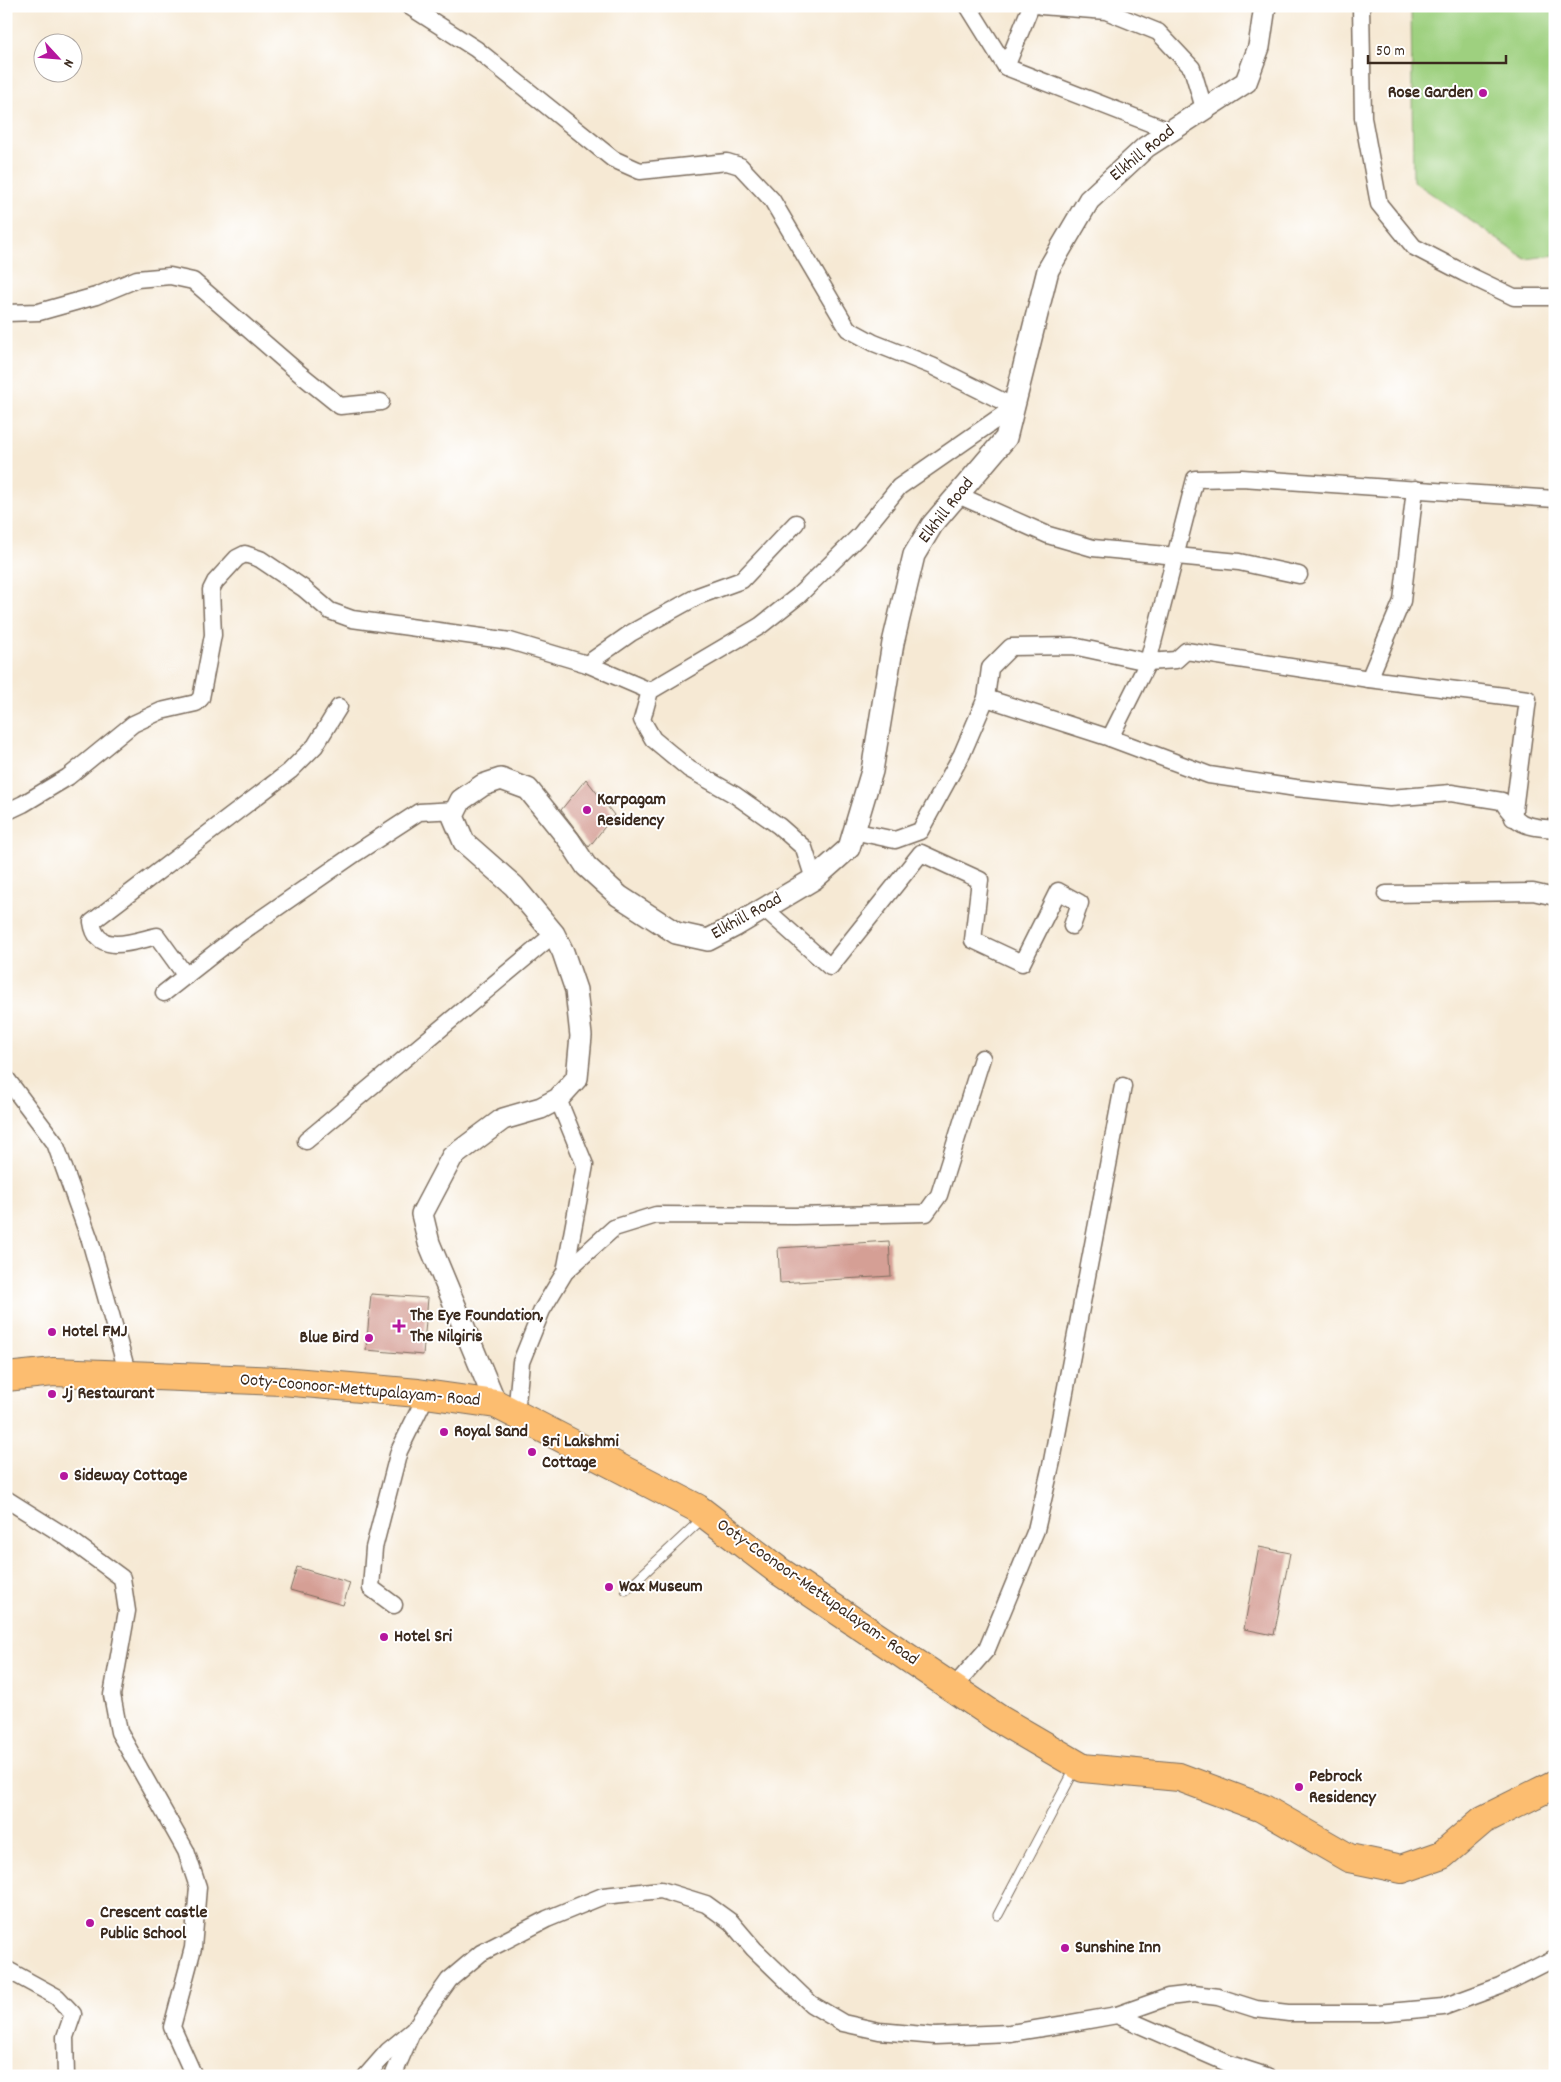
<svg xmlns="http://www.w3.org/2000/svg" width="1561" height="2082" font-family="Dekko,sans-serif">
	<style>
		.green { fill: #9ed07f; stroke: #6c7d4e }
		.building { fill: #d59f95 }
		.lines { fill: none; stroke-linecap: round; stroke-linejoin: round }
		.service-casing { stroke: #7c6d5e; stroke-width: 11 }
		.minor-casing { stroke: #7c6d5e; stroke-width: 19 }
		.tertiary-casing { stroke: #7c6d5e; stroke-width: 24 }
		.trunk-casing { stroke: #7c6d5e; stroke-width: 30 }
		.service { stroke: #fff; stroke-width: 9 }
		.minor { stroke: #fff; stroke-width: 16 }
		.tertiary { stroke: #fff; stroke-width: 21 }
		.trunk { stroke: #fcbd6f; stroke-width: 28 }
		.poi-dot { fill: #b5179e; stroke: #fff; stroke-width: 2 }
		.labels { text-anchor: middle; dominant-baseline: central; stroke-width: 4; stroke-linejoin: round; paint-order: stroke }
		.poi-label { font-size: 18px; font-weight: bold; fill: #3b2a1e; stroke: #fff; text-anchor: start }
		.street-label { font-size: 18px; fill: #3b2a1e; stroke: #fff }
	</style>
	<rect width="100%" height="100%" fill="#fff"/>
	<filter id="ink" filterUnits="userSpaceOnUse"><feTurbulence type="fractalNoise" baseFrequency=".02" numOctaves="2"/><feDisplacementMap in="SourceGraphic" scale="10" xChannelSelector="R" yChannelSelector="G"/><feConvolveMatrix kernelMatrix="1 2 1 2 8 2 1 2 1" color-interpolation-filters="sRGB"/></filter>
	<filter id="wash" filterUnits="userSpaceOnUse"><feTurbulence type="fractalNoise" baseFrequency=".0096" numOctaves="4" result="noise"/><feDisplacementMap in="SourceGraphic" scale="20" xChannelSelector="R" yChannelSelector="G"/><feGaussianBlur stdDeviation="1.12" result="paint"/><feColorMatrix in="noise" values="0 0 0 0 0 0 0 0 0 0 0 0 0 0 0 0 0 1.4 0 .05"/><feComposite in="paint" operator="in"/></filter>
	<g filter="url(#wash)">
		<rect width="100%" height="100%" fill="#f6e9d4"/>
		<polygon class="green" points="1411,6 1555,6 1555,255 1526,259 1413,181"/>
		<g id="blocks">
			<g class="building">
				<polygon points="586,779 614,815 589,847 561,810"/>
				<polygon points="889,1241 891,1276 780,1283 778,1248"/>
				<polygon points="371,1294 428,1298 423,1355 366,1350"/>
				<polygon points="1259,1547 1290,1553 1274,1635 1244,1629"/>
				<polygon points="297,1567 350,1583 343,1605 290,1590"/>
			</g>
		</g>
	</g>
	<g filter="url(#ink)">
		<use href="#blocks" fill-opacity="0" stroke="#7c6d5e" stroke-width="1"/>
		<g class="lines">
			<g class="service-casing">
				<g id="service">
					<polyline points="626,1590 704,1517"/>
					<polyline points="998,1915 1076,1767"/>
					<polyline points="6,2075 7,2076"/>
				</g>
			</g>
			<g class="minor-casing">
				<g id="minor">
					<polyline points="409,6 476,49 613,159 640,171 727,162 740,166 772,200 848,329 874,343 932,366 1014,407 899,487 860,535 798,596 760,626 650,691 642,720 653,739 689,769 735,795 779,826 804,848 814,879"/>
					<polyline points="968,6 1006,67 1170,131"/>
					<polyline points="1041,6 1106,11 1158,32 1192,68 1204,108"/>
					<polyline points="1361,6 1363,118 1379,204 1414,247 1464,273 1514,297 1555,297"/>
					<polyline points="1006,67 1031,6"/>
					<polyline points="6,313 39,312 96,296 137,279 170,276 193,281 299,373 340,406 381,402"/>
					<polyline points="958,495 1048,535 1093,548 1239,562 1299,575"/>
					<polyline points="587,664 631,633 698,596 742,580 796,523"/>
					<polyline points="1369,679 1402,601 1415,489"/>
					<polyline points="986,698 990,668 1011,647 1073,646 1148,662 1176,660 1186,651 1369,679 1528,699 1513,818"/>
					<polyline points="1110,738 1148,662 1195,479 1242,478 1555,499"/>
					<polyline points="6,812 23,804 68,777 133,724 161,711 196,703 201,698 213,635 211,590 215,582 237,558 245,554 260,559 303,588 330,611 352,619 510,641 587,664 650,691"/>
					<path d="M853,831L895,840L920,831L962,754L986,698L1110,738L1209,775L1296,788L1390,798L1451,793L1502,801C1519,827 1525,826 1555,829"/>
					<polyline points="1386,894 1533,892 1555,897"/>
					<polyline points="764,908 830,967 921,853 980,880 973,940 1022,963 1058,891 1080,903 1072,926"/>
					<path d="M186,976L157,936C134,941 97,957 92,922L290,771L315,746L339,707"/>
					<polyline points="164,993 239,934 356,853 419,812 456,810"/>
					<polyline points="6,1078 55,1143 90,1240 128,1375"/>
					<polyline points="558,1099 585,1165 565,1272"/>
					<polyline points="306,1141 554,934"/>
					<polyline points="516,1414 521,1362 542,1310 565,1272 614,1228 656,1215 795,1216 926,1213 939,1195 982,1058"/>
					<polyline points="6,1499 65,1536 122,1578 127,1611 112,1695 119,1732 186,1851 198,1887 193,1948 172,2027 194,2076"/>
					<polyline points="394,1605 371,1588 374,1548 399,1451 427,1394"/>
					<polyline points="953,1688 987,1649 1036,1530 1052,1461 1123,1086"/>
					<polyline points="6,1969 57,1997 73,2014 65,2037 66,2076"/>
					<polyline points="1117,2015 1227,2063 1267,2076"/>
					<polyline points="366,2076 388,2051 411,2032"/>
					<polyline points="393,2076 412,2032 449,1980 481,1953 547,1919 603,1896 661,1890 706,1904 731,1922 754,1949 811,2004 843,2023 879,2031 935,2036 1010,2033 1066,2024 1117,2015 1168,1997 1194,1994 1218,1997 1256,2009 1289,2013 1378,2013 1443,2007 1500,1986 1555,1958"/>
				</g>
			</g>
			<g class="tertiary-casing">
				<polyline id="tertiary" points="496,1404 429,1243 422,1214 452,1157 503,1119 541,1108 558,1099 577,1078 581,1036 576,990 563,952 554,934 514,886 464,842 453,816 461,800 483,785 501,779 528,789 569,840 586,866 619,896 676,933 708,940 735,926 814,879 849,848 872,771 893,643 914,555 932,525 1006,438 1048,270 1089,200 1146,147 1246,82 1259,47 1265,6"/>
			</g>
			<g class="trunk-casing">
				<polyline id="trunk" points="6,1377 54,1372 282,1381 418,1393 496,1404 697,1508 779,1571 999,1719 1083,1768 1179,1777 1262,1808 1349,1858 1402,1869 1442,1855 1483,1820 1555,1784"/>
			</g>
			<use href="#service" class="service"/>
			<use href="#minor" class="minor"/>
			<use href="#tertiary" class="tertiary"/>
			<use href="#trunk" class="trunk"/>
		</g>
	</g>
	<g class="poi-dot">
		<circle cx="1483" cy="93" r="5"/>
		<circle cx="587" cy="810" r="5"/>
		<path d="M396.5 1318.5h5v5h5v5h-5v5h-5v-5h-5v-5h5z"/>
		<circle cx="52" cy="1332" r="5"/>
		<circle cx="369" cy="1338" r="5"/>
		<circle cx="52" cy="1394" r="5"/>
		<circle cx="444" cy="1432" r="5"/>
		<circle cx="532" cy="1452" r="5"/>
		<circle cx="64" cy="1476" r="5"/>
		<circle cx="609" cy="1587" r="5"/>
		<circle cx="384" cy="1637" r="5"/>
		<circle cx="1299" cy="1787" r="5"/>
		<circle cx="90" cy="1923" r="5"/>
		<circle cx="1065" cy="1948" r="5"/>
	</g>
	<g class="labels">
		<g class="poi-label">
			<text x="1473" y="93" text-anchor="end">Rose Garden</text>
			<text x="597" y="800">Karpagam<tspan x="597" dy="21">Residency</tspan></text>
			<text x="410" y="1316">The Eye Foundation,<tspan x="410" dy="21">The Nilgiris</tspan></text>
			<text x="62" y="1332">Hotel FMJ</text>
			<text x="359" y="1338" text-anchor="end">Blue Bird</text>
			<text x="62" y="1394">Jj Restaurant</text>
			<text x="454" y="1432">Royal Sand</text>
			<text x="542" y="1442">Sri Lakshmi<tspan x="542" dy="21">Cottage</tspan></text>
			<text x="74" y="1476">Sideway Cottage</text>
			<text x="619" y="1587">Wax Museum</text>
			<text x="394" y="1637">Hotel Sri</text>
			<text x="1309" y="1777">Pebrock<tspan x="1309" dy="21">Residency</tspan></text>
			<text x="100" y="1913">Crescent castle<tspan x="100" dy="21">Public School</tspan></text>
			<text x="1075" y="1948">Sunshine Inn</text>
		</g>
		<g class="street-label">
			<text transform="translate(1143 154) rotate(-39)">Elkhill Road</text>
			<text transform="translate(947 511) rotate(-52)">Elkhill Road</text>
			<text transform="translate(747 917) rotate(-29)">Elkhill Road</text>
			<text transform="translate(360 1391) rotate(5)">Ooty-Coonoor-Mettupalayam- Road</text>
			<text transform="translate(817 1593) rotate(35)">Ooty-Coonoor-Mettupalayam- Road</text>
		</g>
	</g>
	<rect width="1561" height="2082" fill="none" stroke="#fff" stroke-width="25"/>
	<g transform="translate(58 58) rotate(116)"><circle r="24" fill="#ffffff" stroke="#b1aaa5"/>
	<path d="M0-4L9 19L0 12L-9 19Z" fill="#b5179e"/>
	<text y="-8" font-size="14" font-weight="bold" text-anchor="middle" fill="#3b2a1e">N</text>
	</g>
	<path d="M1368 55v8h138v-8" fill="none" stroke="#3b2a1e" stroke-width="2.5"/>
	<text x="1376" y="55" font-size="15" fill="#3b2a1e" stroke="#ffffff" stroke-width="4" paint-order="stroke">50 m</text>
</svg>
